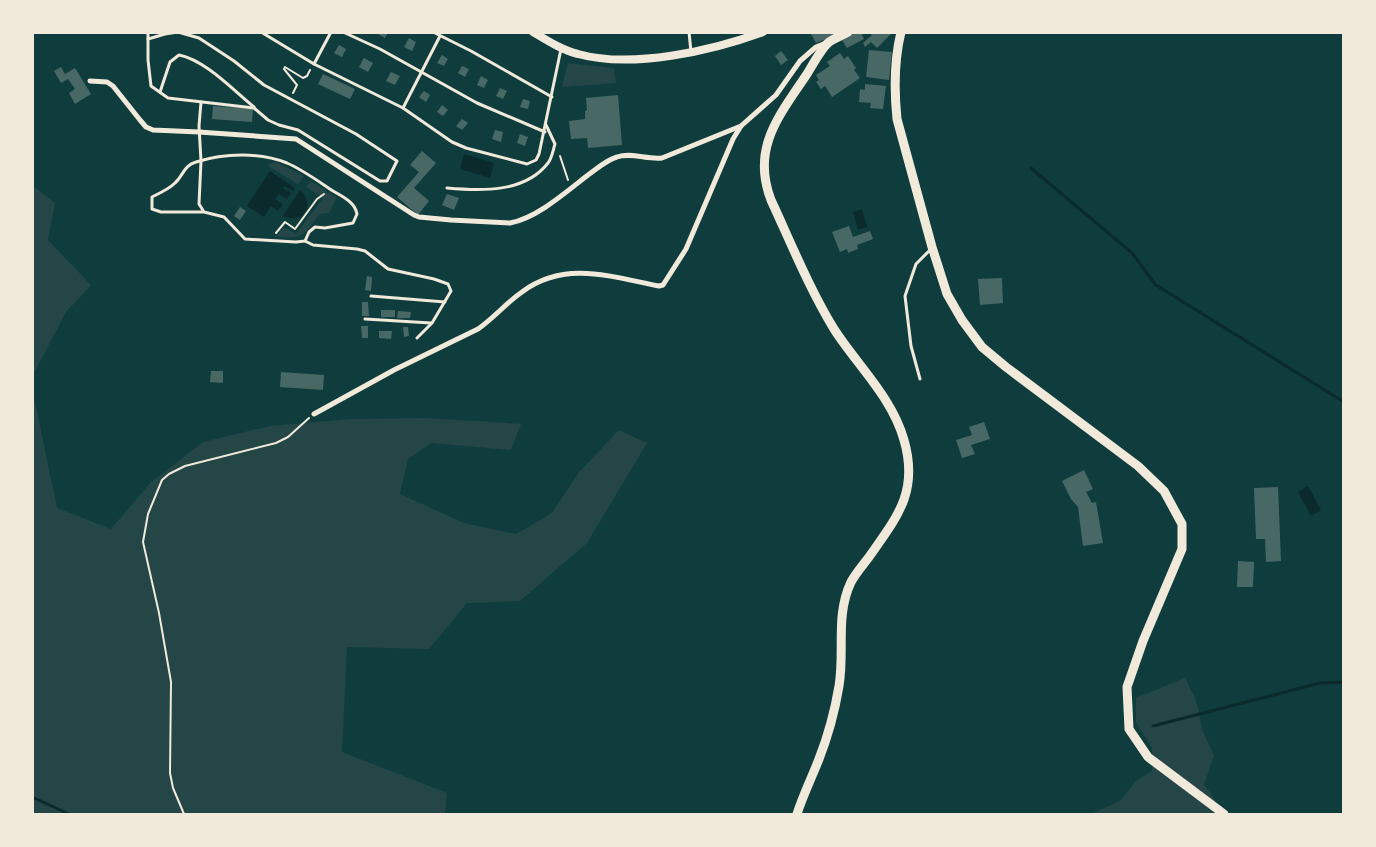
<svg xmlns="http://www.w3.org/2000/svg" width="1376" height="847" font-family="'IBM Plex Sans',sans-serif">
	<style>
		.green { fill: #244646 }
		.water { fill: #0a2a2b }
		.lines { fill: none; stroke-linecap: round; stroke-linejoin: round }
		.stream { stroke: #0a2a2b; stroke-width: 3 }
		.building { fill: #486865 }
		.path { stroke: #f1e9da; stroke-width: 2 }
		.service { stroke: #f1e9da; stroke-width: 3 }
		.minor { stroke: #f1e9da; stroke-width: 5 }
		.tertiary { stroke: #f1e9da; stroke-width: 8 }
		.secondary { stroke: #f1e9da; stroke-width: 9 }
	</style>
	<rect width="100%" height="100%" fill="#0f3d3e"/>
	<g class="green">
		<polygon points="568,63 614,68 616,83 562,87"/>
		<polygon points="276,162 304,176 298,184 268,166 270,163"/>
		<path d="M311,181L337,198L329,213L320,214C303,235 305,239 276,237L284,227L296,234L323,198L306,187Z"/>
		<polygon points="33,186 55,203 48,240 91,285 66,312 33,375"/>
		<polygon points="32,387 57,508 111,529 151,482 203,442 270,426 350,419 426,418 521,424 511,450 431,443 408,459 400,494 464,523 516,534 552,513 580,471 619,430 647,443 587,543 520,601 467,603 429,649 347,647 342,752 447,793 445,814 33,814"/>
		<polygon points="1185,678 1196,700 1203,732 1214,755 1204,785 1212,795 1223,814 1091,814 1120,801 1136,781 1152,771 1152,748 1136,722 1136,698"/>
	</g>
	<g class="water">
		<polygon points="464,154 494,163 490,178 460,169"/>
		<polygon points="270,171 295,188 293,191 284,186 283,188 291,193 287,199 279,194 275,199 283,204 278,211 271,206 264,217 247,206"/>
		<path d="M300,190C316,205 303,225 283,216Z"/>
		<polygon points="862,209 867,227 858,230 853,212"/>
		<polygon points="1308,486 1321,510 1311,516 1298,492"/>
	</g>
	<g class="lines">
		<g class="stream">
			<polyline points="1031,168 1132,253 1156,285 1344,402"/>
			<polyline points="1153,726 1320,683 1344,682"/>
			<polyline points="32,797 69,814"/>
		</g>
	</g>
	<g class="building">
		<polygon points="378,32 388,32 385,38 378,34"/>
		<polygon points="813,32 841,33 816,43 811,34"/>
		<polygon points="856,32 861,32 864,39 847,48 842,40"/>
		<polygon points="869,32 893,32 877,48 871,42 865,47 863,43 872,35"/>
		<polygon points="409,38 416,42 412,51 404,47"/>
		<polygon points="339,45 346,49 342,57 334,53"/>
		<polygon points="869,50 892,52 889,80 866,77"/>
		<polygon points="781,51 788,60 781,65 775,56"/>
		<polygon points="840,53 844,59 848,56 856,68 854,70 860,78 832,97 825,86 821,89 816,82 819,80 816,75 830,66 827,62"/>
		<polygon points="442,55 448,59 444,66 437,63"/>
		<polygon points="364,58 373,63 368,72 359,67"/>
		<polygon points="462,66 469,69 465,77 458,73"/>
		<polygon points="61,67 65,74 75,68 91,94 75,104 69,93 75,89 68,79 61,83 54,71"/>
		<polygon points="391,72 400,76 395,85 386,81"/>
		<polygon points="323,74 355,89 350,99 318,84"/>
		<polygon points="481,76 488,80 484,88 477,85"/>
		<polygon points="865,84 886,86 883,109 870,108 871,103 859,102 860,89 865,90"/>
		<polygon points="500,88 507,91 503,99 496,96"/>
		<polygon points="424,91 430,95 426,102 419,97"/>
		<polygon points="618,95 622,145 588,148 587,138 571,139 569,121 585,119 585,111 587,110 586,98"/>
		<polygon points="523,99 530,101 528,109 520,107"/>
		<polygon points="442,105 448,110 443,116 437,112"/>
		<polygon points="213,106 253,109 252,122 212,119"/>
		<polygon points="462,119 468,123 462,130 456,126"/>
		<polygon points="495,130 503,132 501,142 492,139"/>
		<polygon points="520,134 528,137 525,146 517,143"/>
		<polygon points="422,151 436,163 414,188 429,201 418,215 397,197 419,172 410,165"/>
		<polygon points="447,194 459,198 454,210 442,205"/>
		<polygon points="240,207 246,211 240,220 234,216"/>
		<polygon points="849,226 853,237 870,231 873,239 857,245 858,249 848,253 847,249 840,252 832,232"/>
		<polygon points="367,276 372,277 371,291 365,290"/>
		<polygon points="1002,278 1003,303 980,305 978,279"/>
		<polygon points="362,302 368,302 369,316 362,316"/>
		<rect x="381" y="310" width="14" height="7"/>
		<polygon points="398,311 411,312 410,318 397,318"/>
		<polygon points="361,326 368,326 368,338 362,338"/>
		<polygon points="403,327 408,327 409,336 404,337"/>
		<polygon points="379,331 392,331 391,339 379,338"/>
		<polygon points="211,371 223,371 223,383 210,382"/>
		<polygon points="281,372 324,375 323,390 280,387"/>
		<polygon points="984,422 990,439 971,445 975,454 962,458 956,440 972,435 969,427"/>
		<polygon points="1084,470 1093,489 1086,492 1092,503 1096,502 1103,543 1083,546 1078,507 1071,499 1062,481"/>
		<polygon points="1278,487 1281,561 1266,562 1265,539 1256,539 1254,488"/>
		<polygon points="1238,561 1254,562 1253,587 1237,587"/>
	</g>
	<g class="lines">
		<g class="path">
			<polyline points="293,93 297,85 284,69 285,67 303,78 307,76 310,70"/>
			<polyline points="560,156 568,180"/>
			<polyline points="276,233 285,222 295,229 317,199 324,194"/>
			<polyline points="184,814 173,788 170,773 171,682 159,613 143,542 148,514 162,480 169,474 185,466 276,443 288,437 309,418"/>
		</g>
		<g class="service">
			<polyline points="148,32 148,60 151,86 168,98 254,108 268,120 279,125 298,130 380,181 387,181 397,161 356,134 264,85 234,61 199,38 178,32"/>
			<polyline points="261,32 314,64 403,108 452,142 466,148 527,164 536,160 539,154 561,49"/>
			<polyline points="343,32 380,49 477,103 545,132"/>
			<polyline points="433,32 471,51 552,97"/>
			<polyline points="689,32 691,52"/>
			<polyline points="148,39 165,34 178,32"/>
			<polyline points="314,64 331,32"/>
			<path d="M160,92L170,62L179,55C205,60 233,90 254,107"/>
			<path d="M201,102L199,126L201,161L199,204L204,212L224,217L245,239L296,242L305,241L309,232L315,227L325,228L353,223L357,214C355,202 343,197 333,191C318,181 303,170 287,163C260,152 224,153 196,162C184,165 183,176 175,183C169,189 160,193 152,197V209L161,212H204"/>
			<polyline points="403,108 440,36"/>
			<path d="M447,188C481,191 525,193 548,163C552,158 553,150 555,144L546,125"/>
			<polyline points="305,241 313,245 357,249 365,251 388,269 434,279 448,284 451,291 432,323 417,338"/>
			<polyline points="371,296 445,302"/>
			<polyline points="365,319 431,323"/>
			<polyline points="920,379 911,346 905,296 916,264 932,248"/>
		</g>
		<g class="minor">
			<path d="M90,81L107,82L113,86L140,120L146,127L153,130L199,132L296,139L414,215L419,217L451,220L510,223C537,218 566,192 588,175C597,169 606,160 617,157C632,152 647,160 662,158L741,126"/>
			<path d="M314,414L394,370L478,329C494,318 506,303 522,292C565,260 612,277 659,286L663,285L686,249L733,139L741,126L776,95L800,61L816,47L826,43"/>
		</g>
		<path class="tertiary" d="M533,32C548,41 562,50 578,54C632,69 711,51 763,32"/>
		<g class="secondary">
			<path d="M901,32C894,61 894,90 897,119L932,247L947,294L962,320L982,347L1006,367L1138,466L1164,491L1182,524V549L1143,641L1127,687L1129,729L1148,757L1224,814"/>
			<path d="M797,814C803,795 812,777 819,759C828,736 835,710 839,686C845,650 835,616 851,582C856,573 863,565 869,557C897,517 919,492 904,440C892,397 857,365 834,329C809,288 791,243 771,200C751,148 779,116 807,74C812,66 821,49 828,43C833,38 842,36 848,32"/>
		</g>
	</g>
	<rect width="1376" height="847" fill="none" stroke="#f1e9da" stroke-width="68"/>
</svg>
